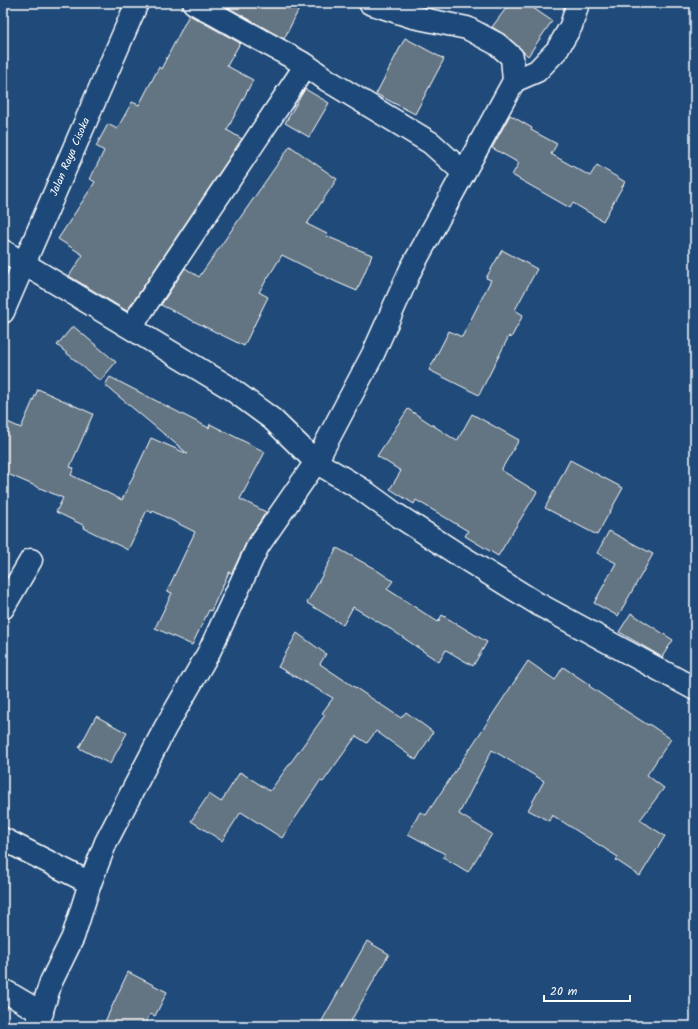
<svg xmlns="http://www.w3.org/2000/svg" width="698" height="1029" font-family="Kalam,sans-serif">
	<style>
		.building { fill: #647483; stroke: #fff }
		.lines { fill: none; stroke-linecap: round; stroke-linejoin: round }
		.minor-casing { stroke: #fff; stroke-width: 25 }
		.tertiary-casing { stroke: #fff; stroke-width: 25 }
		.minor { stroke: #1f4a7a; stroke-width: 22 }
		.tertiary { stroke: #1f4a7a; stroke-width: 22 }
		.labels { text-anchor: middle; dominant-baseline: central; stroke-width: 3; stroke-linejoin: round; paint-order: stroke }
		.street-label { font-size: 11px; fill: #fff; stroke: #1f4a7a }
	</style>
	<rect width="100%" height="100%" fill="#1f4a7a"/>
	<filter id="ink" filterUnits="userSpaceOnUse"><feTurbulence type="fractalNoise" baseFrequency=".025" numOctaves="2"/><feDisplacementMap in="SourceGraphic" scale="8" xChannelSelector="R" yChannelSelector="G"/><feConvolveMatrix kernelMatrix="1 2 1 2 8 2 1 2 1" color-interpolation-filters="sRGB"/></filter>
	<g filter="url(#ink)">
		<g class="building">
			<polygon points="220,3 287,3 299,9 284,39"/>
			<polygon points="510,3 526,3 552,21 528,56 505,35 492,27"/>
			<polygon points="189,15 240,43 227,66 253,80 227,130 242,139 127,311 69,276 83,255 58,239 95,182 90,179 104,151 96,146 108,124 117,129 132,102 139,105 159,67 161,69"/>
			<polygon points="405,38 444,59 415,114 376,94"/>
			<polygon points="305,89 329,103 309,137 285,123"/>
			<polygon points="510,115 532,128 531,130 557,144 551,154 590,176 597,165 625,182 603,221 573,203 570,208 512,175 519,163 492,148"/>
			<polygon points="290,146 337,179 307,224 327,234 326,236 372,255 357,291 336,282 282,255 259,292 268,297 244,346 161,305 185,268 199,277"/>
			<polygon points="502,250 537,269 515,310 523,315 511,338 509,336 479,395 429,370 449,331 462,337 491,280 486,278"/>
			<polygon points="73,326 116,362 100,381 57,345"/>
			<polygon points="110,377 209,428 210,424 265,452 240,499 266,512 247,541 232,573 229,572 211,611 209,610 192,645 155,628 172,593 167,591 195,532 153,511 152,513 147,510 128,550 84,528 85,526 56,512 63,498 3,472 3,420 21,428 38,389 93,414 70,467 74,468 71,475 122,500 151,438 188,454 105,385"/>
			<polygon points="408,409 457,441 472,414 519,440 501,470 537,492 498,556 465,536 468,531 416,500 414,504 390,489 401,471 377,456"/>
			<polygon points="570,460 623,488 597,535 545,508"/>
			<polygon points="609,531 653,554 618,616 594,603 616,563 597,553"/>
			<polygon points="337,548 375,569 393,581 387,589 438,622 442,615 487,642 473,666 446,650 439,662 392,630 353,607 343,625 307,603"/>
			<polygon points="631,613 673,640 662,657 619,632"/>
			<polygon points="297,633 326,654 320,664 401,718 406,712 433,732 416,760 376,731 367,743 356,736 323,782 320,781 282,838 241,812 222,841 191,821 209,794 221,802 240,772 270,791 325,715 322,713 333,698 278,667"/>
			<polygon points="528,661 555,680 563,667 590,685 589,686 626,711 648,725 649,724 671,739 647,775 664,788 640,820 665,836 640,876 616,860 618,857 552,815 549,821 528,810 544,781 492,750 459,814 492,834 468,872 443,857 445,854 408,834 420,812 426,815"/>
			<polygon points="96,716 127,733 110,764 79,748"/>
			<polygon points="367,941 389,954 348,1026 319,1026"/>
			<polygon points="128,972 167,992 155,1016 150,1014 144,1026 103,1026"/>
		</g>
		<g class="lines">
			<g class="minor-casing">
				<g id="minor">
					<polyline points="194,3 306,65 327,80 431,143 464,173"/>
					<polyline points="514,81 537,71 557,50 571,26 578,3"/>
					<polyline points="3,251 227,386 272,419 316,462 361,489 394,513 459,555 538,604 695,689"/>
					<polyline points="131,327 306,65"/>
					<polyline points="3,608 31,560"/>
					<polyline points="3,839 90,883"/>
					<polyline points="3,990 42,1013"/>
					<polyline points="37,1026 51,982 73,937 90,883 106,842 165,728 209,652 258,546 316,462 373,354 411,269 514,81 512,57 497,44 467,28 413,17 370,3"/>
				</g>
			</g>
			<g class="tertiary-casing">
				<g id="tertiary">
					<path id="s1" d="M3,312L137,3"/>
				</g>
			</g>
			<use href="#minor" class="minor"/>
			<use href="#tertiary" class="tertiary"/>
		</g>
	</g>
	<g class="labels">
		<g class="street-label">
			<text stroke="none"><textPath href="#s1" startOffset="169">Jalan Raya Cisoka</textPath></text>
		</g>
	</g>
	<rect width="698" height="1029" fill="none" stroke="#1f4a7a" stroke-width="16"/>
	<rect x="8" y="8" width="682" height="1013" fill="none" stroke="#fff" stroke-width="1.5" filter="url(#ink)"/>
	<path d="M544 995v6h86v-6" fill="none" stroke="#ffffff" stroke-width="2"/>
	<text x="550" y="995" font-size="12" fill="#ffffff" stroke="#1f4a7a" stroke-width="3" paint-order="stroke">20 m</text>
</svg>
